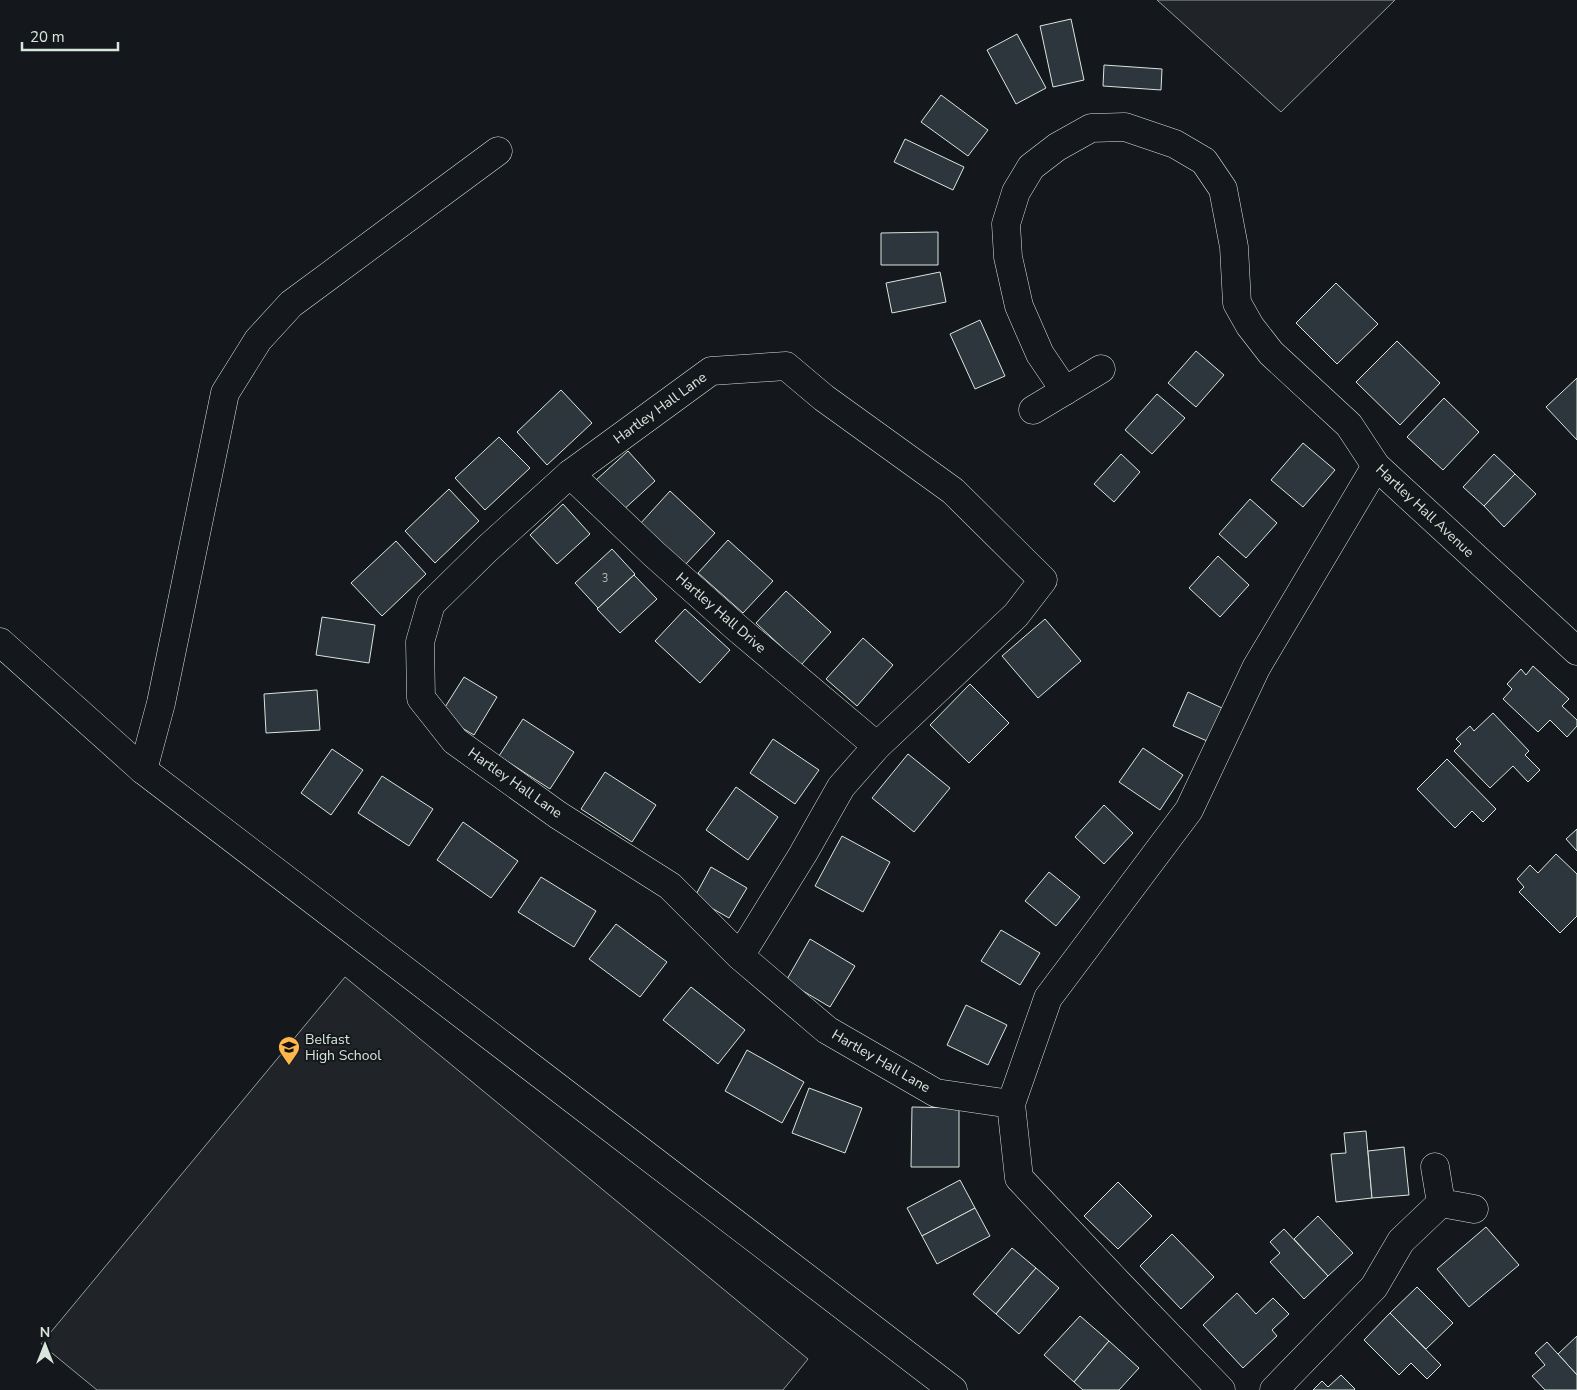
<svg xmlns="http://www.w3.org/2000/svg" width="1577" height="1390" font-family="'Nunito Sans',sans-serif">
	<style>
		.green { fill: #202428; stroke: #939e99 }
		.building { fill: #2c363c; stroke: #d8e6dc }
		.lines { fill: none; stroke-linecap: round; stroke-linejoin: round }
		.minor-casing { stroke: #d8e6dc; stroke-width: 29 }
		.minor { stroke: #14181c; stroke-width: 28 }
		.labels { text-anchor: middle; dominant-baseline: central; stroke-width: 4; stroke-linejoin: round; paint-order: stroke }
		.number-label { font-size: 11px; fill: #adbab4 }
		.street-label { font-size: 14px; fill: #d8e6dc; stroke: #14181c }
		.poi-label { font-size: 14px; fill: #d8e6dc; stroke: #14181c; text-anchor: start }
	</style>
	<rect width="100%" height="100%" fill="#14181c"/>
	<g class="green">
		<polygon points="1157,0 1395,0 1281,112"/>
		<polygon points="345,977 808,1359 783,1390 97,1390 41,1344"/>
	</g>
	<g class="building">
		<polygon points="1071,19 1084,80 1053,87 1040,26"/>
		<polygon points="1017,34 1046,88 1016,104 987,50"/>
		<polygon points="1104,65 1162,69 1161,90 1103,86"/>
		<polygon points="941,95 988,130 968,156 921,122"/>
		<polygon points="905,139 964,167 953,190 894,162"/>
		<polygon points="938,232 938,265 881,265 881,233"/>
		<polygon points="940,272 946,302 892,313 886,283"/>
		<polygon points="1336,283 1378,324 1337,364 1296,323"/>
		<polygon points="980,320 1005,376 975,389 950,334"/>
		<polygon points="1397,341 1440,383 1400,425 1356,382"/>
		<polygon points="1196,351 1224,375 1196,407 1168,383"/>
		<polygon points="1577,378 1577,440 1546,407"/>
		<polygon points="561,390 592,423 547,465 517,432"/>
		<polygon points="1157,394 1185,418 1152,454 1125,430"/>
		<polygon points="1444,398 1479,432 1443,470 1407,437"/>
		<polygon points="499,437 530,468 485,510 455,478"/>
		<polygon points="1303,443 1335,470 1303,507 1271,480"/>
		<polygon points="628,451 655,481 622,511 595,481"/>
		<polygon points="1121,454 1140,472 1114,502 1094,484"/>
		<polygon points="1494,454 1515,474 1484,506 1463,487"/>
		<polygon points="1515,474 1536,494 1504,527 1484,506"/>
		<polygon points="449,489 479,521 435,563 405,531"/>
		<polygon points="670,491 715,533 685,565 640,524"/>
		<polygon points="1250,499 1277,523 1246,558 1219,534"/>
		<polygon points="563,504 590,534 557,564 530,535"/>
		<polygon points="728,540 773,581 743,613 698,573"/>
		<polygon points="396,541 426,574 382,616 351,583"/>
		<polygon points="612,549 635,574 598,608 575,583"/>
		<polygon points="1218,556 1249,585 1220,617 1189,588"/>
		<polygon points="634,575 657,599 620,633 597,609"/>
		<polygon points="786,591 831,632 801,665 756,623"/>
		<polygon points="685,609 730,650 700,683 655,641"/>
		<polygon points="322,617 375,625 369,663 316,655"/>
		<polygon points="1045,619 1081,661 1038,698 1002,656"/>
		<polygon points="863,638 893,665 857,706 826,679"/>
		<polygon points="1533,666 1569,699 1562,706 1577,720 1577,726 1567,737 1550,720 1538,732 1503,699 1512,689 1507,684 1521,669 1526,675"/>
		<polygon points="464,677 497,697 474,735 440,715"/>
		<polygon points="970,684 1009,723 969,763 930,725"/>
		<polygon points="317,690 320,730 266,733 264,694"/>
		<polygon points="1188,692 1222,708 1207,741 1173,726"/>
		<polygon points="1493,713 1529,751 1525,755 1540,770 1528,782 1513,766 1490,788 1454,751 1461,744 1456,739 1470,726 1474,731"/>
		<polygon points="523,719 574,752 550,789 499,756"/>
		<polygon points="773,739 819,770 795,804 750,773"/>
		<polygon points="1143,748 1183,775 1160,810 1119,782"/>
		<polygon points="332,749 363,770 331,815 301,793"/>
		<polygon points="908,754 950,788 914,832 872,798"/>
		<polygon points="1447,759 1496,809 1483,822 1472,811 1455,828 1417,789"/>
		<polygon points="605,772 656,805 632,842 581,809"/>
		<polygon points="382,776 433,809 409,846 358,813"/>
		<polygon points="736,787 778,817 748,860 706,830"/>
		<polygon points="1104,805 1133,833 1104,864 1075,837"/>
		<polygon points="463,822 518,861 491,898 437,860"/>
		<polygon points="1577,829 1577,851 1566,839"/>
		<polygon points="842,836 890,862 863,912 815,886"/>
		<polygon points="1556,854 1577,874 1577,916 1560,933 1519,892 1524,887 1517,879 1530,865 1538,873"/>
		<polygon points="711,867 747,888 729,918 694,898"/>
		<polygon points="1049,872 1080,897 1056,926 1025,901"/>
		<polygon points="541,877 596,911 574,947 518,912"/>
		<polygon points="616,924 667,962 640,997 589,959"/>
		<polygon points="1001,930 1040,953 1020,985 981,961"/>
		<polygon points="810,939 855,966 830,1007 786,981"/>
		<polygon points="691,987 745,1030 718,1064 663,1020"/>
		<polygon points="966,1005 1007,1025 988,1065 947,1045"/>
		<polygon points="747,1050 804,1082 782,1123 725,1091"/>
		<polygon points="809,1088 862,1108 845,1153 792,1133"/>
		<polygon points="912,1107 959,1108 959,1167 911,1167"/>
		<polygon points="1366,1131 1372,1198 1336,1202 1331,1154 1346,1153 1344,1133"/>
		<polygon points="1404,1147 1409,1195 1372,1198 1368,1151"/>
		<polygon points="960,1180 975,1208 922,1236 907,1208"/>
		<polygon points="1118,1182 1152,1216 1118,1249 1084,1216"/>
		<polygon points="975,1208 990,1236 937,1264 922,1236"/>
		<polygon points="1318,1216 1353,1253 1328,1276 1294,1239"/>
		<polygon points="1486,1227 1519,1265 1469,1307 1437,1269"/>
		<polygon points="1284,1229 1328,1276 1304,1299 1270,1262 1280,1253 1270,1242"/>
		<polygon points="1172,1234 1214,1277 1181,1309 1140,1266"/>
		<polygon points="1012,1248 1036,1268 996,1314 973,1294"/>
		<polygon points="1036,1268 1059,1288 1019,1334 996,1314"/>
		<polygon points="1417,1287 1453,1323 1426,1349 1390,1313"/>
		<polygon points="1237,1293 1256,1314 1273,1298 1289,1314 1272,1330 1277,1336 1243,1368 1203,1325"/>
		<polygon points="1390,1313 1441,1365 1427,1379 1411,1363 1399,1375 1364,1340"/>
		<polygon points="1080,1316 1109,1341 1074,1382 1044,1355"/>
		<polygon points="1577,1336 1577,1375 1558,1354"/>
		<polygon points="1109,1341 1139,1368 1119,1390 1083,1390 1074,1382"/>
		<polygon points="1547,1342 1577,1375 1577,1390 1545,1390 1532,1376 1545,1365 1535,1353"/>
		<polygon points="1341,1375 1355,1389 1354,1390 1313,1390 1322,1381 1328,1387"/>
	</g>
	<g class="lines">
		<g class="minor-casing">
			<g id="minor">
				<polyline points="1065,391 1040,354 1019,306 1008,257 1006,224 1016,192 1031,167 1057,147 1091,128 1125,127 1175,144 1204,161 1223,189 1234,247 1237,303 1250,326 1271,353 1349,425 1376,466 1577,651"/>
				<polyline points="1033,410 1101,369"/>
				<polyline points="570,474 654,554 737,628 877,746"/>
				<polyline points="0,642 143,770 953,1390"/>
				<polyline points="143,770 161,703 225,393 258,340 291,304 498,151"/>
				<polyline points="740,956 803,854 841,787 877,746 1016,615 1043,580 953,491 824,398 786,366 711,371 570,474 487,549 431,604 420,642 421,698 455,741 558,815 670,886 740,956 827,1030 936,1093 1011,1104 1019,1178 1118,1283 1221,1390"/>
				<polyline points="1011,1104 1048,998 1189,810 1256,668 1376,466"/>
				<polyline points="1435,1167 1441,1203 1474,1209"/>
				<polyline points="1274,1390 1374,1287 1401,1241 1441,1203"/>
			</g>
		</g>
		<use href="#minor" class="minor"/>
	</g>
	<defs>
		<g id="school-pin" transform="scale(1.125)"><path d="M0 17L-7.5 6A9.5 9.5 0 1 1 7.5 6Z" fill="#ffb74d" stroke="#14181c"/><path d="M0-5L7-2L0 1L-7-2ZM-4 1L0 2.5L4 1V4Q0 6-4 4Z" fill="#111"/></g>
	</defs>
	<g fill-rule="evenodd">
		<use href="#school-pin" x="289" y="1047"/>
	</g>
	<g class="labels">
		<g class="number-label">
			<text x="605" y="578">3</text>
		</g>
		<g class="street-label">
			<text transform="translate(660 408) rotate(-36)">Hartley Hall Lane</text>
			<text transform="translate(1425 511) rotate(43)">Hartley Hall Avenue</text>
			<text transform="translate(721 613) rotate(41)">Hartley Hall Drive</text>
			<text transform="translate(515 783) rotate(35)">Hartley Hall Lane</text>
			<text transform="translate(881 1061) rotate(30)">Hartley Hall Lane</text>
		</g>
		<g class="poi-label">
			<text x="305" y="1039">Belfast<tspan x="305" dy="16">High School</tspan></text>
		</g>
	</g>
	<g transform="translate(45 1345)" stroke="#14181c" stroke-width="4" paint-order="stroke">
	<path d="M0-4L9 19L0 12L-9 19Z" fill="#d8e6dc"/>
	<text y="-8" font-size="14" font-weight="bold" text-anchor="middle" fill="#d8e6dc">N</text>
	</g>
	<path d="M22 42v8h96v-8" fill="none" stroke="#d8e6dc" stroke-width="2.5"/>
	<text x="30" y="42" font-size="15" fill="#d8e6dc" stroke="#14181c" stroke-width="4" paint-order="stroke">20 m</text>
</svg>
